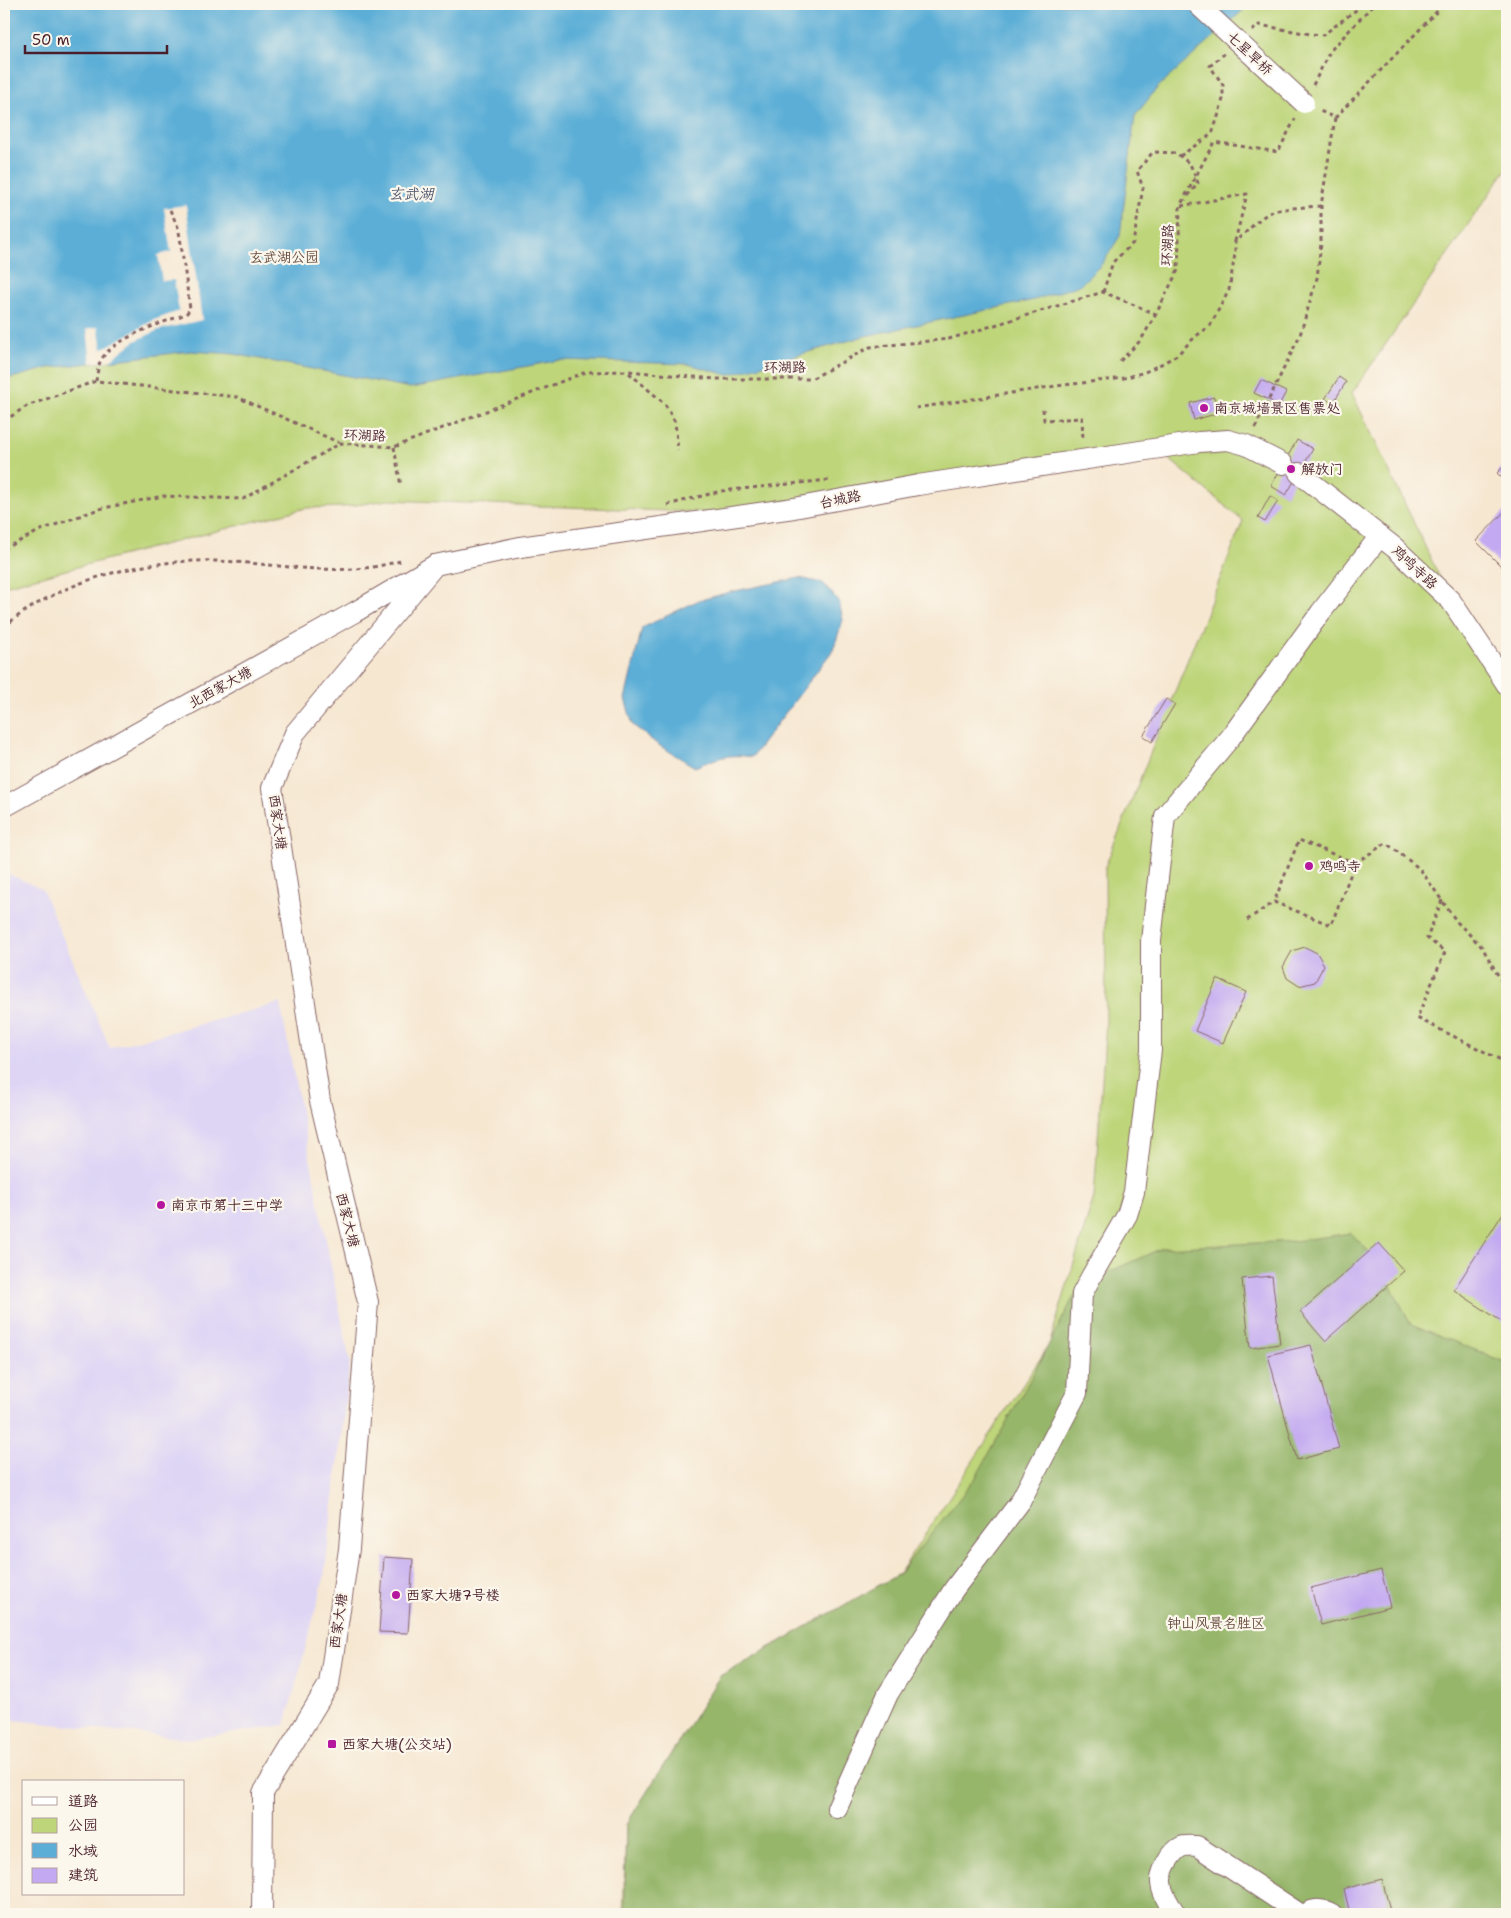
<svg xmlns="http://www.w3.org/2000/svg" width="1511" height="1918" font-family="'Shantell Sans','LXGW WenKai TC',sans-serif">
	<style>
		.built { fill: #ded5f5 }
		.green { fill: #bed57a; stroke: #847a52 }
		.forest { fill: #96b66a; stroke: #706a4a }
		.water { fill: #5caed7; stroke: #536681 }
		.pier { fill: #f6e7d1 }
		.building { fill: #c2a9f1 }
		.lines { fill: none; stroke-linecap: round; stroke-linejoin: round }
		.minor-casing { stroke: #866565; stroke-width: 22 }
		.path { stroke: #866565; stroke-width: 3; stroke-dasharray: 4 4; stroke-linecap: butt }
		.minor { stroke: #fff; stroke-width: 20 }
		.minor-bridge-casing { stroke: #866565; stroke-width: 22; stroke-linecap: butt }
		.minor-bridge { stroke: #fff; stroke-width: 20 }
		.poi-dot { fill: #b5179e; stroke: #fbf7ec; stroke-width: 2 }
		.labels { text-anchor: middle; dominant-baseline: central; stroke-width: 4.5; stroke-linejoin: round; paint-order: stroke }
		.street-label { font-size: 14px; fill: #4a1f2b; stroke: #fbf7ec }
		.park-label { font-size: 14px; fill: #674c3f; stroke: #fbf7ec }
		.poi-label { font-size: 14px; fill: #4a1f2b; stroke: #fbf7ec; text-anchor: start }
		.water-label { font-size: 15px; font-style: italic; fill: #515870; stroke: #fbf7ec }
	</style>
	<rect width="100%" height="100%" fill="#fbf7ec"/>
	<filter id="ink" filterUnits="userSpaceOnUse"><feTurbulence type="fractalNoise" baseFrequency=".02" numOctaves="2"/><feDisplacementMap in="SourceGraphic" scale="10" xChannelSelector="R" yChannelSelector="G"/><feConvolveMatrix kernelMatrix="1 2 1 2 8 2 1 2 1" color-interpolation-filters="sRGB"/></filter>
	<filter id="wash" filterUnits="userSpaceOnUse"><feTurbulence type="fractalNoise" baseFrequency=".0096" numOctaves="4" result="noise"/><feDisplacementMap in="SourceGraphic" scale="20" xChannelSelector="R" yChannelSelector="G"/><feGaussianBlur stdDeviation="1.12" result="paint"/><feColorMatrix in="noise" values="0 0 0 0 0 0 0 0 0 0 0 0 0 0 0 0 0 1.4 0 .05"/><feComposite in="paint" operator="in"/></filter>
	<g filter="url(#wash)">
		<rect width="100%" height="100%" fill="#f6e7d1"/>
		<polygon class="built" points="4,872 42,889 110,1048 280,1003 350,1363 324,1578 285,1725 191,1739 4,1719"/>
		<polygon class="green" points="4,4 1507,4 1507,168 1352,393 1451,601 1507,683 1507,1914 623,1914 626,1825 720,1676 899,1574 1049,1345 1094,1197 1106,1022 1105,867 1243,521 1156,448 796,516 388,500 343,507 306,508 4,586"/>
		<polygon class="forest" points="1351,1233 1377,1260 1411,1324 1507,1363 1507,1914 625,1914 626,1825 720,1676 899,1574 975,1479 1037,1367 1080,1285 1162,1248 1295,1241"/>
		<g class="water">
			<polygon points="4,4 1250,4 1158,87 1135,116 1120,236 1102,264 1080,285 1034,300 865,336 728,375 688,364 560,360 411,388 234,354 191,351 49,368 4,380"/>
			<path d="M799,578L823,583L839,602L843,620L833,650L752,757C728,753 717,758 695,767L657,744L633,725L625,699L642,628L697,601L730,592Z"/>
		</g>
		<polygon class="pier" points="186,205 202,320 159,330 135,341 109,361 91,363 87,329 98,327 102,349 154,320 179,311 174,280 162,281 158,255 171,252 164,208"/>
		<g id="blocks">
			<g class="building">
				<polygon points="1339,377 1346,382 1333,403 1325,399"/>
				<polygon points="1261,380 1286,392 1279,405 1254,393"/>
				<polygon points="1214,397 1219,413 1194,420 1190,403"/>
				<polygon points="1297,440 1313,449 1286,495 1271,486"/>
				<polygon points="1507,463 1507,483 1497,473"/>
				<polygon points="1270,496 1278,501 1265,522 1258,518"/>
				<polygon points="1507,509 1507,572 1476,541"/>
				<polygon points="1166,699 1175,704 1152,742 1143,736"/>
				<polygon points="1305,947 1317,953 1324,965 1315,982 1299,986 1287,978 1283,967 1292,951"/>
				<polygon points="1217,979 1246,992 1223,1043 1195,1031"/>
				<polygon points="1507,1207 1507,1287 1504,1292 1507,1294 1507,1325 1454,1290"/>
				<polygon points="1379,1243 1404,1271 1325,1341 1300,1312"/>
				<polygon points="1272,1276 1280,1344 1250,1348 1242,1279"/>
				<polygon points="1311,1345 1339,1449 1297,1460 1268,1355"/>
				<polygon points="384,1557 413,1559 408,1633 379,1632"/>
				<polygon points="1381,1570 1390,1607 1321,1625 1311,1588"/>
				<polygon points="1382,1879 1391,1914 1350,1914 1344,1889"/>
			</g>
		</g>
	</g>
	<g filter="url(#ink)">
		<use href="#blocks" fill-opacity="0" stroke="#866565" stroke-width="1"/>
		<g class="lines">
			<g class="minor-casing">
				<g id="minor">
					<polyline points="1299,473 1395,548 1451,601 1507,685"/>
					<polyline points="4,807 355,612 435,565 520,547 794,508 918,485 1199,442 1228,440 1246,445 1283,464"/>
					<polyline points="837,1808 888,1694 954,1589 1020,1502 1077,1393 1082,1294 1092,1275 1127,1215 1134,1192 1151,1050 1151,941 1165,816 1230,738 1321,612 1380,536"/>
					<polyline points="262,1914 263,1793 329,1684 349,1549 368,1302 320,1101 272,788 295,733 435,565"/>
					<path d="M1176,1914C1170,1906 1162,1894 1161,1883C1160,1871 1171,1852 1181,1847C1185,1845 1192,1846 1197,1846L1300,1914"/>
					<path d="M1306,1914C1314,1908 1324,1909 1332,1914"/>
				</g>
			</g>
			<g class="path">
				<polyline points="1252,31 1259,25 1310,34 1323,35 1364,4"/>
				<polyline points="1313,85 1330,51 1374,4"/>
				<polyline points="1335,118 1444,4"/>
				<polyline points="1180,156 1212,134 1217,120 1223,99 1223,85 1210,66 1224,54"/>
				<path d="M1181,206L1247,194L1235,241C1247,233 1256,220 1269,213C1277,208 1310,207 1321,206"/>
				<polyline points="1103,292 1113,262 1133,243 1143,188 1137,171 1153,152 1176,153 1190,164 1198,183 1185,200"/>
				<polyline points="1120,361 1141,340 1156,314"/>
				<polyline points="629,373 665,404 675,422 678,450"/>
				<path d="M96,381C97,375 98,367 100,362C110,339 164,322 186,314L190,309L180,237L178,227L170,210"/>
				<polyline points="916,408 1056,386 1124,378 1145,372 1163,363 1177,355 1196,336 1210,326 1229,290 1235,254 1235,241"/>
				<polyline points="1043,409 1044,420 1082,418 1083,440"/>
				<polyline points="4,421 27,406 96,381 237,397 340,443"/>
				<polyline points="1255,428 1300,335 1317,278 1321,243 1321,206 1335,118 1320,111"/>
				<polyline points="394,447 401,486"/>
				<polyline points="667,505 721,491 829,480"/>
				<polyline points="4,549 41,530 99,509 163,496 243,499 341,443 394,447 586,372 628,371 715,379 811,379 870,347 949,339 1103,292 1156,314 1178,270 1180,206 1214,142 1278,152 1295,119"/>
				<path d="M4,627C55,584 128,563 194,561C251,559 308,574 365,568C377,567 390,563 402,561"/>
				<polyline points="1355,863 1386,843 1420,869 1457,922 1482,947 1503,984 1507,985"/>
				<polyline points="1442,900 1427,938 1445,952 1417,1018 1507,1063"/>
				<polyline points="1247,920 1274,902 1331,925 1355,863 1299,840 1274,902"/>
			</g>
			<use href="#minor" class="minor"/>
			<g class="minor-bridge-casing">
				<polyline id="minor-bridge" points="1197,4 1304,103"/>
			</g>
			<use href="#minor-bridge" class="minor-bridge"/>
		</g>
	</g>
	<g class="poi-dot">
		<circle cx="1204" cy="408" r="5"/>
		<circle cx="1291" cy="469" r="5"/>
		<circle cx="1309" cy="866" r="5"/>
		<circle cx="161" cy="1205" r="5"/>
		<circle cx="396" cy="1595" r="5"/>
		<rect x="327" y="1739" width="10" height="10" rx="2.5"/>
	</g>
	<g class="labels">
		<g class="street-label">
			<text transform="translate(1250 53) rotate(43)">七星旱桥</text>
			<text transform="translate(1167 245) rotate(-87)">环湖路</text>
			<text transform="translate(785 367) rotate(-1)">环湖路</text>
			<text transform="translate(365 435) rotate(2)">环湖路</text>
			<text transform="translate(840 499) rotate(-11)">台城路</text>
			<text transform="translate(1415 567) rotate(43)">鸡鸣寺路</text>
			<text transform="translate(220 687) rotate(-29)">北西家大塘</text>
			<text transform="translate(278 822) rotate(82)">西家大塘</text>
			<text transform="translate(348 1220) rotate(76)">西家大塘</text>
			<text transform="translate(338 1621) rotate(-82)">西家大塘</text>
		</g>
		<g class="park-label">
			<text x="284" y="257">玄武湖公园</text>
			<text x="1216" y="1623">钟山风景名胜区</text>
		</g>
		<g class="poi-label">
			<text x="1214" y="408">南京城墙景区售票处</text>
			<text x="1301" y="469">解放门</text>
			<text x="1319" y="866">鸡鸣寺</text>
			<text x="171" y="1205">南京市第十三中学</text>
			<text x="406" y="1595">西家大塘7号楼</text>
			<text x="342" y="1744">西家大塘(公交站)</text>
		</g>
		<g class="water-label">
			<text x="411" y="194">玄武湖</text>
		</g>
	</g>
	<rect width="1511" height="1918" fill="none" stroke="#fbf7ec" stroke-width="20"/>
	<rect x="22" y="1780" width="162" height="115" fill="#fbf7ec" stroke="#b4a19f"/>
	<rect x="32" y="1797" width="25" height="8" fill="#ffffff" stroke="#b4a19f"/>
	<text x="68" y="1806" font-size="15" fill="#4a1f2b">道路</text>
	<rect x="32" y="1818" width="25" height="15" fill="#bed57a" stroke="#b4a19f"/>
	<text x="68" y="1830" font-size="15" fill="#4a1f2b">公园</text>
	<rect x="32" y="1843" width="25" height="15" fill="#5caed7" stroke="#b4a19f"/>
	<text x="68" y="1856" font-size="15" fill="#4a1f2b">水域</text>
	<rect x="32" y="1868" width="25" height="15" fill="#c2a9f1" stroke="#b4a19f"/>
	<text x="68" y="1880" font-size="15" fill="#4a1f2b">建筑</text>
	<path d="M25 45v8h142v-8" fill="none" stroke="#4a1f2b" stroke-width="2.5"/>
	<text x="32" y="45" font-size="15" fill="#4a1f2b" stroke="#fbf7ec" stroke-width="4" paint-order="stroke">50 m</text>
</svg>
